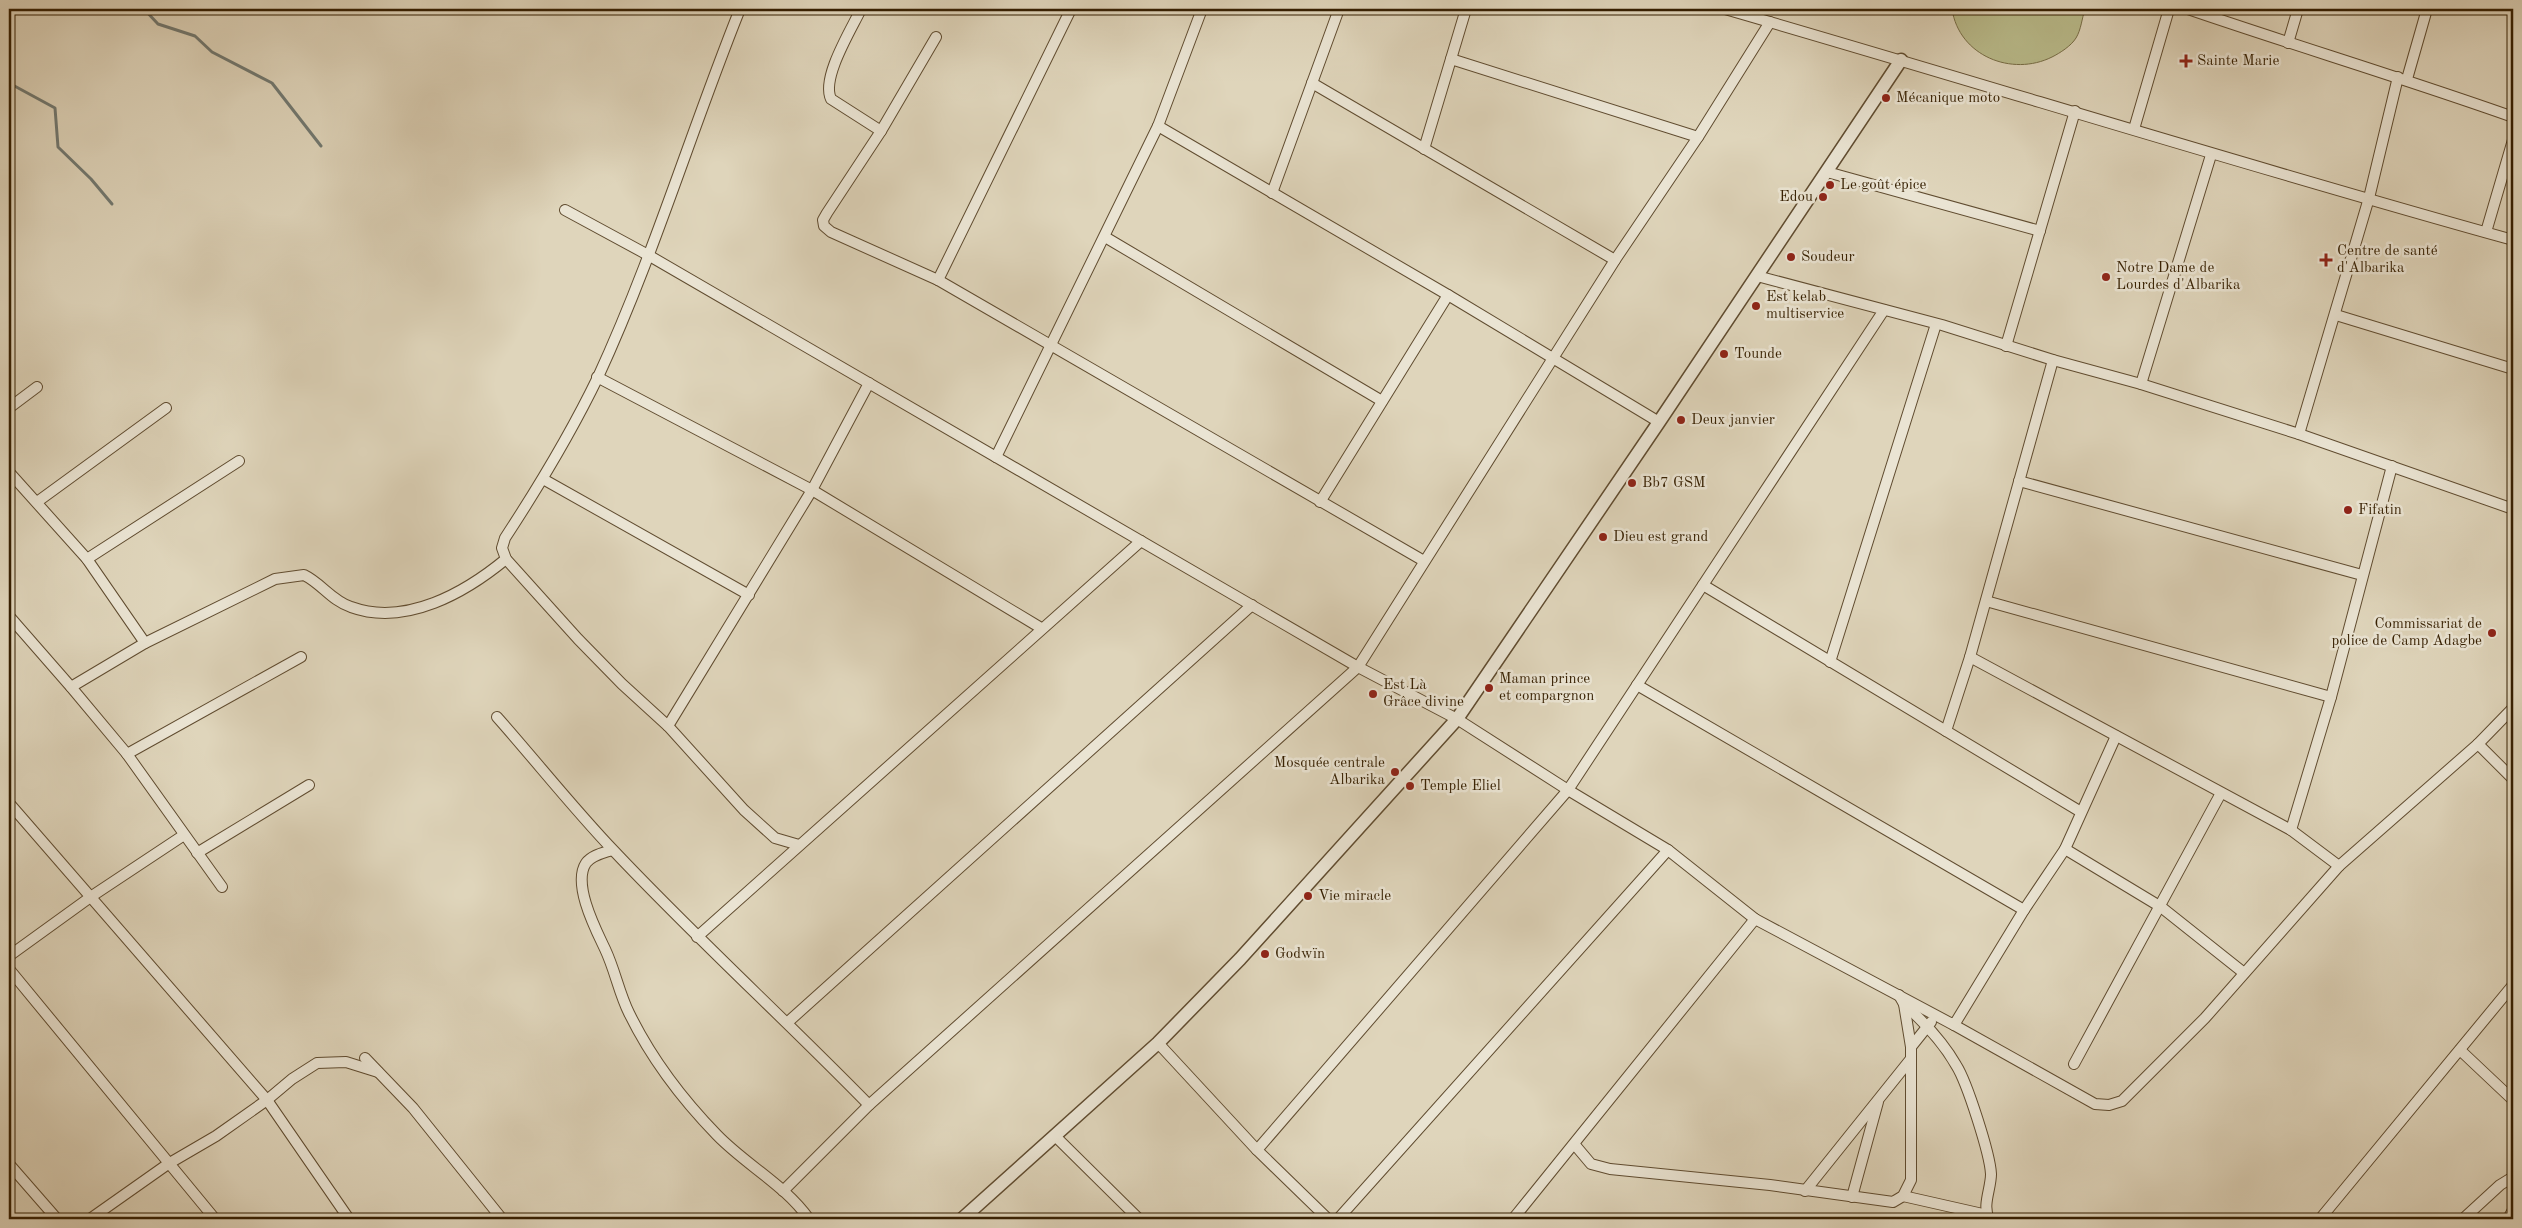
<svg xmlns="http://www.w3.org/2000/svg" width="2522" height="1228" font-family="'Old Standard TT',serif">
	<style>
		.green { fill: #b9bb8b; stroke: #776d46 }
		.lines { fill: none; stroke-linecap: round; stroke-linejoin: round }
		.stream { stroke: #727971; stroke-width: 3 }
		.minor-casing { stroke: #604c30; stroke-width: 12 }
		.tertiary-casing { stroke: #604c30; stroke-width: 15 }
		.minor { stroke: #eae4d3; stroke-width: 10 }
		.tertiary { stroke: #eae4d3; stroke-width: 12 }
		.poi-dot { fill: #8f2418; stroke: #eae4d3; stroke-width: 2 }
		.labels { text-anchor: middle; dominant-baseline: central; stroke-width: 5; stroke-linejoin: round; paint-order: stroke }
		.poi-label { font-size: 15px; fill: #351f01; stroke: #eae4d3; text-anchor: start }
	</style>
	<rect width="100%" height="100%" fill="#dfd5bb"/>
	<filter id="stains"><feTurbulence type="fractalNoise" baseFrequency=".004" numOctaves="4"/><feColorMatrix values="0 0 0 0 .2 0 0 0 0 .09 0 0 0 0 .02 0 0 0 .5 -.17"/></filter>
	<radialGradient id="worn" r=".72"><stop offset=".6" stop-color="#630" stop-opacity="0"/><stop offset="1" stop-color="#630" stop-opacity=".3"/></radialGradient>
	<path class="green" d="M1952,9H2085C2082,18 2081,30 2076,38C2071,46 2060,53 2052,57C2012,77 1959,56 1952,9Z"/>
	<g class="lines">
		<g class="stream">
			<polyline points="144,9 158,24 195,36 212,52 272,83 321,146"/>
			<polyline points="9,83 55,108 58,147 91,179 112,204"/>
		</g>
		<g class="minor-casing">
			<g id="minor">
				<path d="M740,9C691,131 653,258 598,377C571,433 539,486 505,538L502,548L506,559L578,639L622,684L668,726L744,810L775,838L799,845"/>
				<path d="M861,9C851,30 821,78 831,99L881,131"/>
				<path d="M1725,9C1988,85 2249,167 2513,240"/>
				<path d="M2188,9C2296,46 2406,79 2513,117"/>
				<polyline points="936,37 881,131 827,213 823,220 824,226 831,232 938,280 1424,561"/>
				<polyline points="2288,43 2298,9"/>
				<polyline points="1451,59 1698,137"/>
				<polyline points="2407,79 2427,9"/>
				<polyline points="1312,83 1615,260"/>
				<polyline points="1158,126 1448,295 1320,502"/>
				<polyline points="2134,129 2169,9"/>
				<polyline points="1424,149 1466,9"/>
				<polyline points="1827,172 2040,231"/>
				<polyline points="1272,193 1339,9"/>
				<polyline points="565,210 648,255 1358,667 1457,719 1568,790 1668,850 1755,919 1954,1025 2024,910 2065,849 2116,736"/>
				<polyline points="2486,232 2513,140"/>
				<polyline points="1105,237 1382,401"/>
				<polyline points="1757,276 1942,325 2053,360 2141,384 2299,434 2513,509"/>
				<polyline points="938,280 1071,9"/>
				<polyline points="1448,295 1659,422"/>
				<polyline points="2336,315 2513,369"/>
				<polyline points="2006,346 2075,111"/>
				<polyline points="597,377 812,490 1041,628"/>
				<polyline points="2141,384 2211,155"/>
				<polyline points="9,408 37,387"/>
				<polyline points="2299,434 2369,198 2398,77"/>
				<polyline points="996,457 1158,126 1202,9"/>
				<polyline points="9,472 87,559 145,643"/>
				<polyline points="543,479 749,595"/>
				<polyline points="2019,481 2362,575"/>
				<polyline points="37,502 166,408"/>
				<polyline points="87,559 239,461"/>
				<polyline points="1703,585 2081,812"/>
				<polyline points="1986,601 2331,697"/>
				<polyline points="9,616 71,687 127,754 222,887"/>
				<polyline points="1970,657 2291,830 2331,697 2392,466"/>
				<polyline points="1830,662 1936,324"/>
				<polyline points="1637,685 2024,910"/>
				<path d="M71,687L145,643L275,579L304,575C321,583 332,601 351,607C406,627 466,592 506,559"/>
				<polyline points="2513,708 2478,744 2513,779"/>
				<path d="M497,717C536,761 573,808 614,851C696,938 785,1019 869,1105"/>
				<polyline points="668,726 812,490 869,383"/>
				<polyline points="1946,731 1970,657 2053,360"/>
				<polyline points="127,754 301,657"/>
				<polyline points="9,803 267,1100 349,1219"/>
				<polyline points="2291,830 2339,866 2478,744"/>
				<polyline points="2065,849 2161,907 2244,973"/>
				<path d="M612,850C603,853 592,855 586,863C572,884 596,930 605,949C615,970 619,993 629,1013C652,1060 681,1098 717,1135C746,1165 785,1185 809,1219"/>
				<polyline points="197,853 309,785"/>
				<polyline points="697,937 1141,541"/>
				<polyline points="9,956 92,896 184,835"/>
				<polyline points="9,969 215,1219"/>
				<path d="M1904,1004C1924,1022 1943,1042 1956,1065C1967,1082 1990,1154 1991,1174C1991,1189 1982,1205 1989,1219"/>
				<polyline points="788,1022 1252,605"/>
				<polyline points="1954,1025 2095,1104 2109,1105 2122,1101 2205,1018 2339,866"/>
				<polyline points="1158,1043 1257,1150 1328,1219"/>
				<polyline points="1911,1047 1931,1022"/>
				<polyline points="2460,1050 2513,1100"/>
				<polyline points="365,1058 413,1108 502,1219"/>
				<polyline points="2074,1064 2221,793"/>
				<polyline points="1055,1136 1139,1219"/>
				<polyline points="1575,1145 1591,1164 1610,1169 1770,1185 1893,1202 1903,1196 1911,1180 1911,1047 1904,1004 1899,995"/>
				<polyline points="1257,1150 1568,790 1884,310"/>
				<polyline points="9,1164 57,1219"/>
				<polyline points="783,1191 869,1105 1358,667 1615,260 1698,137 1770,22"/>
				<polyline points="1805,1191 1910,1060"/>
				<polyline points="1903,1196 1987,1215"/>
				<polyline points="1852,1197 1878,1102"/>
				<polyline points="90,1219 168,1164 216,1136 267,1100 292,1079 317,1063 346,1062 378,1072"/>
				<polyline points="1338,1219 1668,850"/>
				<polyline points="1513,1219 1755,919"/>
				<polyline points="2320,1219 2513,985"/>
				<polyline points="2463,1219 2500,1185 2513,1177"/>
				<polyline points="2508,1219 2513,1210"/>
			</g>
		</g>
		<g class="tertiary-casing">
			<polyline id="tertiary" points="962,1219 1158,1043 1240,959 1457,719 1659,422 1901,60"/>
		</g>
		<use href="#minor" class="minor"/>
		<use href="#tertiary" class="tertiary"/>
	</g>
	<g class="poi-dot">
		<path d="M2183.5 53.5h5v5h5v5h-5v5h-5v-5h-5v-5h5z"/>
		<circle cx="1886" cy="98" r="5"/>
		<circle cx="1830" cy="185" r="5"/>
		<circle cx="1823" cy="197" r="5"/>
		<circle cx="1791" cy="257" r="5"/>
		<path d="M2323.5 252.5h5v5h5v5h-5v5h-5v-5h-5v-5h5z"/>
		<circle cx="2106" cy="277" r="5"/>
		<circle cx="1756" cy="306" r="5"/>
		<circle cx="1724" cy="354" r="5"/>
		<circle cx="1681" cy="420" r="5"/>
		<circle cx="1632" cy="483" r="5"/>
		<circle cx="2348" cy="510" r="5"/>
		<circle cx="1603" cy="537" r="5"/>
		<circle cx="2492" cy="633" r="5"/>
		<circle cx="1489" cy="688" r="5"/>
		<circle cx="1373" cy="694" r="5"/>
		<circle cx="1395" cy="772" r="5"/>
		<circle cx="1410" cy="786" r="5"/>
		<circle cx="1308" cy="896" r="5"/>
		<circle cx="1265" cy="954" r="5"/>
	</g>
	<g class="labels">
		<g class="poi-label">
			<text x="2197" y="61">Sainte Marie</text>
			<text x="1896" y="98">Mécanique moto</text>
			<text x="1840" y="185">Le goût épice</text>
			<text x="1813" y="197" text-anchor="end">Edou</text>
			<text x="2337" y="251">Centre de santé<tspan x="2337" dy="17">d'Albarika</tspan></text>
			<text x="1801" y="257">Soudeur</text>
			<text x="2116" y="268">Notre Dame de<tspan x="2116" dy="17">Lourdes d'Albarika</tspan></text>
			<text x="1766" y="297">Est kelab<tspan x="1766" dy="17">multiservice</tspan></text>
			<text x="1734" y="354">Tounde</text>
			<text x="1691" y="420">Deux janvier</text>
			<text x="1642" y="483">Bb7 GSM</text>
			<text x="2358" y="510">Fifatin</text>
			<text x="1613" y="537">Dieu est grand</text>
			<text x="2482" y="624" text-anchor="end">Commissariat de<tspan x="2482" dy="17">police de Camp Adagbe</tspan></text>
			<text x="1499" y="679">Maman prince<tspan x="1499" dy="17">et compargnon</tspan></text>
			<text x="1383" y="685">Est Là<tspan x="1383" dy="17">Grâce divine</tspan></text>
			<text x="1385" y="763" text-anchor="end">Mosquée centrale<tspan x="1385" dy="17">Albarika</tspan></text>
			<text x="1420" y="786">Temple Eliel</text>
			<text x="1318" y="896">Vie miracle</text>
			<text x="1275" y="954">Godwïn</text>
		</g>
	</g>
	<rect width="2522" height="1228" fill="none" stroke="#dfd5bb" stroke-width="30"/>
	<rect x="10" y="10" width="2502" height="1208" fill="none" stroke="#351f01" stroke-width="2.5"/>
	<rect x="15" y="15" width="2492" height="1198" fill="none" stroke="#351f01"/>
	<rect width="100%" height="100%" filter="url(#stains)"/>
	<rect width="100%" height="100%" fill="url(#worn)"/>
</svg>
